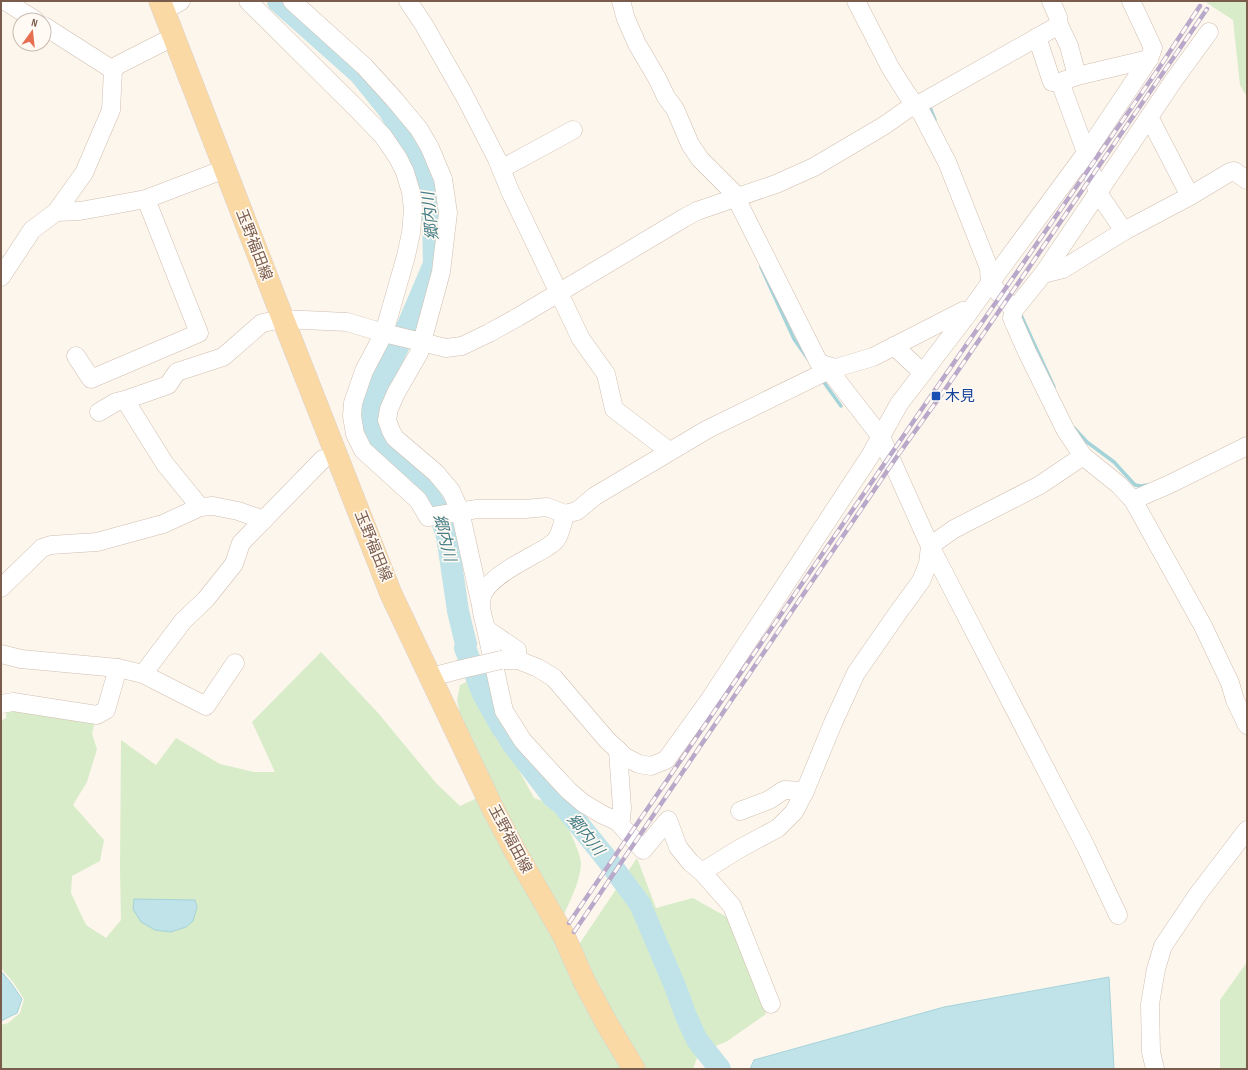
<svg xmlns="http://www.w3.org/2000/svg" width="1248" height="1070" font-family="'Sofia Sans Condensed','Noto Sans JP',sans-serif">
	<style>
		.green { fill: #d8ecc9 }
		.water { fill: #bfe3e8; stroke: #a5d3da }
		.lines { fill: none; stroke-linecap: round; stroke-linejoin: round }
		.stream { stroke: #a5d3da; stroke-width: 3.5 }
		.river { stroke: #bfe3e8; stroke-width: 22 }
		.minor-casing { stroke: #d1beb0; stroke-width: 19 }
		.major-casing { stroke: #dad1cd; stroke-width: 23 }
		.minor { stroke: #fff; stroke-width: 18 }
		.major { stroke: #fbd9a5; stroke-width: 22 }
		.rail-casing { stroke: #b9a8c9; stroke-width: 4.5 }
		.rail { stroke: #fffaf3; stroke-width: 3; stroke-dasharray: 9; stroke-linecap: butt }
		.minor-bridge-casing { stroke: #d1beb0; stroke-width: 19; stroke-linecap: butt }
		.minor-bridge { stroke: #fff; stroke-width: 18 }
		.transit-dot { fill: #1a4fb4; stroke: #fffaf3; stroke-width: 1.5 }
		.labels { text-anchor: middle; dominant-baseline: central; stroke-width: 3.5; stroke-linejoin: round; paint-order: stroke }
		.street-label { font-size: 15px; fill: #7a5c4d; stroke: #fffaf3 }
		.transit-label { font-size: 15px; fill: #164399; stroke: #fffaf3; text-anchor: start }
		.water-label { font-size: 16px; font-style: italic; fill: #437c86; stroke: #fffaf3 }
	</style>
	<rect width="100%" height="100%" fill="#fdf6ec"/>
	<g class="green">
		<polygon points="1204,1 1247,1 1247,97 1240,85 1233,20"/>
		<path d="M321,652L379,714L436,783L460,806L477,798L457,700L460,685L470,680L534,798C539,800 547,802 551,805C562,812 582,853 581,865C579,884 570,901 562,918L578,946L637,858L656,908L693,898L732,920L766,1014L726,1042L699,1052L693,1069H1V1025L8,1023L20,1013L24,999L13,982L1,968V721L6,718V711L14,709L95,721L92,734L97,749L87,782L73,805L104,840L100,861L72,876L71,893L86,925L106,938L121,920L120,870L121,740L156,765L176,738L220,764L254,772H275L252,722Z"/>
		<polygon points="1247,962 1247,1069 1220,1069 1220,1000"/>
	</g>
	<g class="water">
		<polygon points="134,899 195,900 197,907 193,921 186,927 171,932 155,930 141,922 133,909"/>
		<polygon points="1,971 11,983 22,999 17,1013 1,1021"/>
		<polygon points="1109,977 1114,1069 750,1069 754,1060 944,1007"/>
	</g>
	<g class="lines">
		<g class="stream">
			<polyline points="929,105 935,120"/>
			<polyline points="761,267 794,339 808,359"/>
			<polyline points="1020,313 1054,387"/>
			<polyline points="823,381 841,406"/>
			<polyline points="1074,428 1087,442 1114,462 1135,485 1141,486 1147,485"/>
		</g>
		<polyline class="river" points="278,1 360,74 389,110 416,155 426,177 433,213 434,264 405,332 377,391 370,419 381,445 421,482 439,512 447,536 458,611 466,644 465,648 483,694 502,728 505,731 512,743 553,797 563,805 606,858 640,904 675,986 686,1016 697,1040 720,1069"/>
		<g class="minor-casing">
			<g id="minor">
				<polyline points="5,1 35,20"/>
				<polyline points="248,1 358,110 383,136 398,158 405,172 411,192 413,209 411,233 406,256 384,333 364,371 353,403 352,416 355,434 363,450 418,500 428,517 477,509 525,509 547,507 565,514 577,511 595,496 708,429 829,370 873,357 963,311 967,315 899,404 870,456 710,699 666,760 651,766 639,764 625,757 607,740 554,678 538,668 518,660 501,660"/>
				<polyline points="292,1 364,66 394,99 419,129 430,148 443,179 448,213 441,272 419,353 396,393 389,409 387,420 391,431 395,438 436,473 451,491 460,511 480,601"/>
				<polyline points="408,1 424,25 464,95 497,159 510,191 581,339 606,374 614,409 669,451"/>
				<polyline points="621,1 626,19 637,44 657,78 666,97 675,109 690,144 700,159 738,197"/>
				<polyline points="856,1 890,67 907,94 922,114 947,162 989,268 990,283 1014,310"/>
				<polyline points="1051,1 1058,17 1059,25 1069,46 1077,76 1060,82 1083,144 1098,193 1124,231"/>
				<polyline points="164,11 181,1"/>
				<polyline points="44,26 113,70"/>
				<polyline points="1037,37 1052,82 1060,82"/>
				<polyline points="1077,76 1149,59"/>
				<polyline points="1149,117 1190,196"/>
				<polyline points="501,169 573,130"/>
				<polyline points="1247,180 1234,171 1230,172 1190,196 1124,231 1063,269 1043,274 1014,310 1012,318 1027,352 1066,431 1083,456 1119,485 1133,500 1203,626 1230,683 1235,700 1247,725"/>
				<polyline points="736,198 819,363 835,368"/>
				<polyline points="56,212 80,211 146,199 225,169"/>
				<polyline points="1043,274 1174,80 1209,32"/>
				<polyline points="1,277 32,230 56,212 84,173 111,110 113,70 118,65 173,37"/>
				<polyline points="967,315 990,283 1086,153 1149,59 1153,48 1131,1"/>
				<polyline points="894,346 923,373"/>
				<polyline points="76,356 91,379 199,333 146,199"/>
				<polyline points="829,370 881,437 930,546 1086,847 1118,915"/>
				<polyline points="125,400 165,464 200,507"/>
				<polyline points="99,412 116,402 125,400 168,385 177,372 223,357 262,323 283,319 347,322 384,333 446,348 462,346 489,333 518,317 684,218 697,211 776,184 814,167 885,125 909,108 921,103 1059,25"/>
				<polyline points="1133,500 1168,485 1247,446"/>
				<polyline points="1,588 42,548 51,545 97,542 163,524 200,507 213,506 238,511 264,520"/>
				<polyline points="486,629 504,711 523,741 553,774 569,791 583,803 603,815 617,821 621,819 622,808 618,750"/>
				<polyline points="1,654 21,659 118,668 143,674 206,706 235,663"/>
				<path d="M518,660L517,650L486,629C484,621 480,608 481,601C482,581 519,563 535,554C542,550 551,546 556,540C561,533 563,522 565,514"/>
				<polyline points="143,674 183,621 206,599 234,564 241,543 323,459"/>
				<polyline points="431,677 458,670"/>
				<polyline points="1,704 13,702 97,715 106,710 118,668"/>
				<polyline points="740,811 769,800 784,790 805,791"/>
				<polyline points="617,821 643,850 668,820 678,847 690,862 702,872"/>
				<polyline points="771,1004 732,906 702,872 739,849 778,828 794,812 805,791 833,723 856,673 897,614 921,581 928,564 930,546 954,529 1040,485 1083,456"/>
				<polyline points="1155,1069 1151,1052 1150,1004 1156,969 1163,946 1198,894 1247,830"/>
			</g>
		</g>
		<g class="major-casing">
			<polyline id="major" points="160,1 283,319 391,594 493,809 515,851 564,936 584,981 607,1024 634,1069"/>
		</g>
		<use href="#minor" class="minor"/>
		<use href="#major" class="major"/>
		<g class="rail-casing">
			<g id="rail">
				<polyline points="569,923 937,387 1157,71 1200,6"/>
				<polyline points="574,932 898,455 944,391 1207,9"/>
			</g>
		</g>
		<use href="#rail" class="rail"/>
		<g class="minor-bridge-casing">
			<polyline id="minor-bridge" points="458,670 501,660"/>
		</g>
		<use href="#minor-bridge" class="minor-bridge"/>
	</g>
	<rect class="transit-dot" x="931" y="391" width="10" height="10" rx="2"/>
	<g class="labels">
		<g class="street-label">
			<text transform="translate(254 245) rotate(69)">玉野福田線</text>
			<text transform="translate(373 546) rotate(68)">玉野福田線</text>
			<text transform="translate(510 839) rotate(62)">玉野福田線</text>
		</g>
		<g class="transit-label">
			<text x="945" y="396">木見</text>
		</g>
		<g class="water-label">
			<text transform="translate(431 216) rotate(-96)">郷内川</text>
			<text transform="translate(444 538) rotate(76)">郷内川</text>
			<text transform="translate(585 835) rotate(51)">郷内川</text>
		</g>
	</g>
	<rect width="1248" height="1070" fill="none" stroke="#7a5c4d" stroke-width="4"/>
	<g transform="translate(32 32) rotate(15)"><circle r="19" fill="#fffaf3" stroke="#cabbb1"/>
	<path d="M0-3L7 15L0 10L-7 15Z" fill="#e76f51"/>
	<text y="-6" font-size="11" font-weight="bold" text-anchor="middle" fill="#7a5c4d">N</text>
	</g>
</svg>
